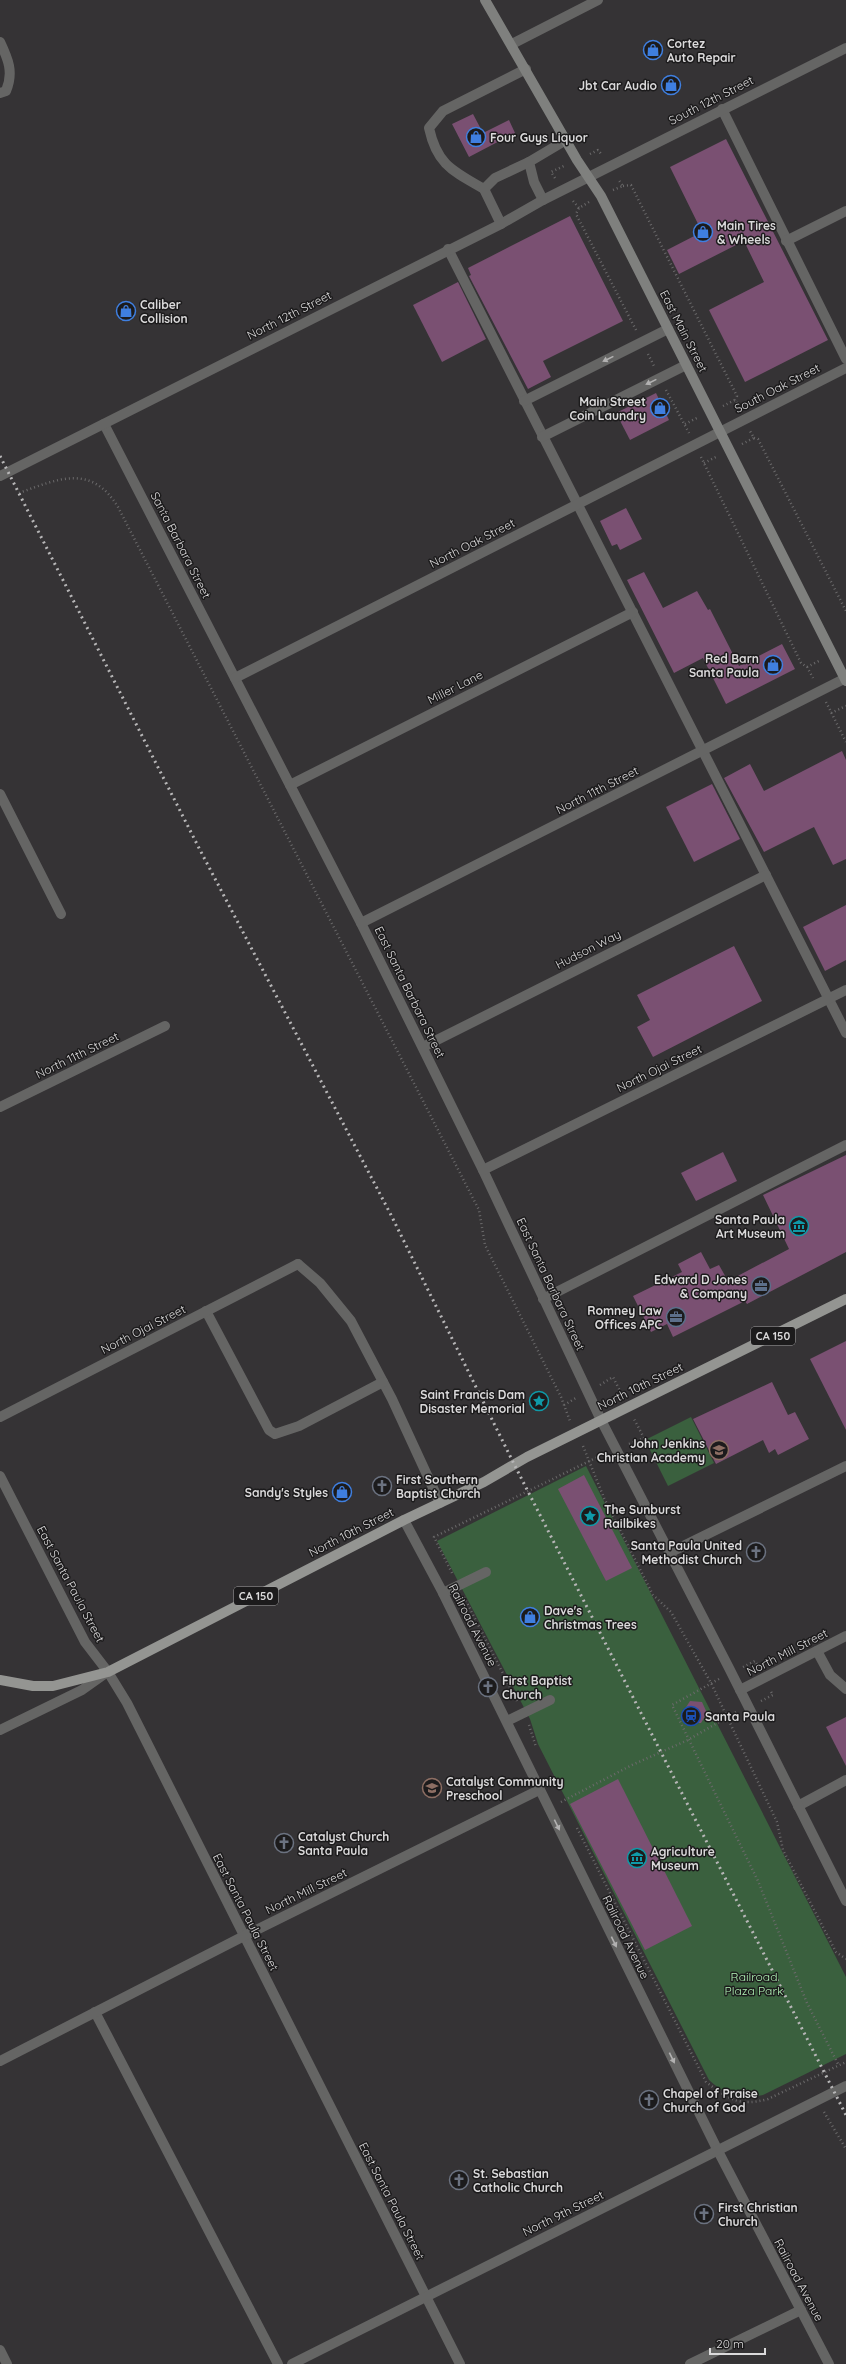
<svg xmlns="http://www.w3.org/2000/svg" width="846" height="2364" font-family="Quicksand,sans-serif">
	<style>
		.green { fill: #3a603e }
		.building { fill: #7a5072 }
		.lines { fill: none; stroke-linecap: round; stroke-linejoin: round }
		.path { stroke: #6b6a6b; stroke-width: 2.5; stroke-dasharray: 1 3; stroke-linecap: butt }
		.lane { stroke: #656564; stroke-width: 10 }
		.street { stroke: #656564; stroke-width: 10 }
		.secondary { stroke: #7f807e; stroke-width: 10 }
		.primary { stroke: #949592; stroke-width: 10 }
		.rail { stroke: #b7b6b7; stroke-width: 3; stroke-dasharray: 2 4; stroke-linecap: butt }
		.oneway { fill: #b2b1b1 }
		.labels { text-anchor: middle; dominant-baseline: central; stroke-width: 3; stroke-linejoin: round; paint-order: stroke }
		.shield { fill: #1c1b1c; stroke: #a2a1a2; stroke-width: 1 }
		.shield-label { font-size: 11px; font-weight: bold; fill: #dbdadb }
		.poi-label { font-size: 12px; font-weight: bold; fill: #dbdadb; stroke: #1c1b1c; text-anchor: start }
		.street-label { font-size: 12px; fill: #dbdadb; stroke: #1c1b1c }
		.park-label { font-size: 12px; fill: #b0f2b5; stroke: #1c1b1c }
	</style>
	<rect width="100%" height="100%" fill="#353335"/>
	<g class="green">
		<polygon points="691,1417 714,1463 668,1486 645,1440"/>
		<path d="M586,1466L846,1977V2054L763,2095C741,2099 725,2095 709,2080L538,1744L530,1719L437,1541Z"/>
	</g>
	<g class="building">
		<polygon points="473,114 483,133 509,120 515,133 469,157 452,124"/>
		<polygon points="726,139 828,340 745,382 709,310 764,282 744,241 679,274 667,250 702,232 670,167"/>
		<polygon points="570,216 623,321 543,361 551,377 528,389 469,276 471,275 468,268"/>
		<polygon points="458,282 486,339 442,362 413,305"/>
		<polygon points="656,393 669,420 630,440 616,413"/>
		<polygon points="626,508 642,539 620,550 617,544 612,546 600,521"/>
		<polygon points="644,572 663,608 697,591 708,610 710,609 739,666 782,644 795,669 726,704 703,658 674,673 627,580"/>
		<polygon points="842,751 846,760 846,859 833,865 814,827 764,852 724,778 750,764 764,791"/>
		<polygon points="712,784 740,839 694,862 666,807"/>
		<polygon points="846,905 846,960 825,971 803,927"/>
		<polygon points="734,946 762,1001 653,1057 637,1027 650,1020 637,995"/>
		<polygon points="723,1152 737,1181 696,1201 681,1173"/>
		<polygon points="846,1155 846,1252 747,1304 745,1301 673,1337 667,1324 651,1332 633,1296 682,1272 678,1264 701,1252 710,1269 719,1265 728,1281 789,1249 763,1195"/>
		<polygon points="846,1341 846,1430 810,1359"/>
		<polygon points="772,1382 788,1415 795,1412 809,1439 778,1455 775,1449 769,1453 763,1440 716,1464 693,1419"/>
		<polygon points="584,1475 632,1568 606,1581 558,1489"/>
		<polygon points="690,1701 702,1702 707,1713 701,1723 689,1723 683,1712"/>
		<polygon points="846,1717 846,1766 826,1727"/>
		<polygon points="618,1779 692,1926 645,1950 570,1804"/>
	</g>
	<g class="lines">
		<g class="path">
			<polyline points="590,154 598,150 602,155"/>
			<polyline points="555,178 551,172 566,165"/>
			<polyline points="623,186 631,185 737,396 735,400"/>
			<polyline points="613,190 623,186 618,179"/>
			<polyline points="573,201 579,208"/>
			<polyline points="589,202 579,208 576,214 636,330"/>
			<polyline points="648,354 654,366"/>
			<polyline points="666,390 689,433"/>
			<polyline points="723,406 735,400 739,406"/>
			<polyline points="685,424 699,417"/>
			<polyline points="754,438 758,439 846,611"/>
			<polyline points="742,444 754,438 750,431"/>
			<polyline points="701,457 801,663 807,667 813,678"/>
			<polyline points="704,463 718,456"/>
			<path d="M19,493C58,479 91,463 118,507L479,1210L485,1245L561,1397L570,1421"/>
			<polyline points="807,667 821,660"/>
			<polyline points="826,702 846,742"/>
			<polyline points="831,713 846,706"/>
			<polyline points="600,1385 613,1377 622,1395"/>
			<polyline points="564,1405 576,1398"/>
			<polyline points="629,1444 644,1438 634,1419"/>
			<polyline points="583,1446 604,1498 653,1595 671,1612 711,1683 777,1822 783,1850 836,1952 846,1959"/>
			<polyline points="452,1573 434,1537 604,1454"/>
			<polyline points="464,1597 517,1701"/>
			<polyline points="743,1667 755,1661 758,1666"/>
			<polyline points="719,1679 672,1705 758,1881 807,2003 839,2066"/>
			<polyline points="761,1701 773,1695 770,1690"/>
			<polyline points="529,1725 536,1747"/>
			<polyline points="561,1802 632,1765 688,1740 736,1712"/>
			<path d="M577,1828L706,2082C729,2099 739,2107 768,2099L846,2062"/>
			<polyline points="824,2112 846,2149"/>
		</g>
		<g class="lane">
			<path d="M0,42C8,59 14,72 6,91L0,93"/>
			<polyline points="512,44 598,0"/>
			<polyline points="722,109 846,359"/>
			<path d="M484,189C453,171 437,165 429,128L443,111L526,69"/>
			<polyline points="543,200 534,182 529,162 566,140"/>
			<polyline points="501,224 484,189 495,178 529,162"/>
			<polyline points="786,241 846,211"/>
			<polyline points="448,249 846,1033"/>
			<polyline points="524,401 668,329"/>
			<polyline points="542,437 686,365"/>
			<polyline points="0,794 61,914"/>
			<polyline points="423,1047 766,875"/>
			<polyline points="298,1264 320,1283 351,1321 392,1399 440,1503"/>
			<polyline points="543,1299 846,1145"/>
			<polyline points="206,1311 269,1430 275,1434 299,1426 383,1382"/>
			<polyline points="669,1553 846,1466"/>
			<polyline points="443,1593 486,1572"/>
			<polyline points="817,1651 830,1675 846,1689"/>
			<polyline points="507,1721 550,1700"/>
			<polyline points="798,1806 846,1780"/>
			<polyline points="95,2012 278,2364"/>
			<polyline points="690,2364 801,2310"/>
		</g>
		<g class="street">
			<polyline points="104,424 361,923 483,1170 601,1420 729,1668 846,1901"/>
			<polyline points="0,476 501,224 543,200 846,48"/>
			<polyline points="235,678 846,368"/>
			<polyline points="290,785 633,612"/>
			<polyline points="361,923 846,678"/>
			<polyline points="0,1107 165,1026"/>
			<polyline points="483,1170 846,990"/>
			<polyline points="0,1417 298,1264"/>
			<polyline points="0,1476 85,1642 108,1672 127,1703 460,2364"/>
			<polyline points="404,1520 443,1593 718,2151 829,2364"/>
			<polyline points="740,1690 846,1636"/>
			<polyline points="0,1730 82,1690 106,1673"/>
			<polyline points="0,2061 244,1936 539,1790"/>
			<polyline points="0,2350 7,2364"/>
			<polyline points="292,2364 846,2086"/>
		</g>
		<polyline class="secondary" points="485,0 577,160 601,196 846,681"/>
		<polyline class="primary" points="0,1680 33,1686 53,1686 108,1672 404,1520 484,1482 527,1457 846,1299"/>
		<polyline class="rail" points="0,456 200,850 391,1215 514,1464 846,2115"/>
	</g>
	<defs><path id="oneway-solid" d="M-6-.8H1V-3.2L6.5 0L1 3.2V.8H-6Z"/></defs>
	<g class="oneway">
		<use href="#oneway-solid" transform="translate(608 359) rotate(154)"/>
		<use href="#oneway-solid" transform="translate(651 382) rotate(154)"/>
		<use href="#oneway-solid" transform="translate(557 1825) rotate(64)"/>
		<use href="#oneway-solid" transform="translate(614 1942) rotate(64)"/>
		<use href="#oneway-solid" transform="translate(672 2058) rotate(64)"/>
	</g>
	<defs>
		<g id="shop-ring" transform="scale(1)"><circle r="9.5" fill="#1c1b1c" stroke="#3f7fe0" stroke-width="1.5"/><path d="M-5-2.5h2.3a2.7 3.5 0 0 1 5.4 0H5L5.5 6h-11ZM-1.5-2.5h3a1.5 2.3 0 0 0-3 0Z" fill="#3f7fe0"/></g>
		<g id="museum-ring" transform="scale(1)"><circle r="9.5" fill="#1c1b1c" stroke="#0f9aa8" stroke-width="1.5"/><path d="M0-6L6-3V-2H-6V-3ZM-5-1h2V3h-2ZM-1-1h2V3h-2ZM3-1h2V3H3ZM-6 4H6V6H-6Z" fill="#0f9aa8"/></g>
		<g id="office-ring" transform="scale(1)"><circle r="9.5" fill="#1c1b1c" stroke="#5c6f8a" stroke-width="1.5"/><path d="M-6-3h4V-5.5h4V-3h4V5H-6ZM-1-4.5V-3h2v-1.5ZM-6 0V1H6V0Z" fill="#5c6f8a"/></g>
		<g id="sight-ring" transform="scale(1)"><circle r="9.5" fill="#1c1b1c" stroke="#0f9aa8" stroke-width="1.5"/><path d="M0-6L1.8-2.2L6-1.7L2.9 1.2L3.7 5.4L0 3.3L-3.7 5.4L-2.9 1.2L-6-1.7L-1.8-2.2Z" fill="#0f9aa8"/></g>
		<g id="school-ring" transform="scale(1)"><circle r="9.5" fill="#1c1b1c" stroke="#8d6e63" stroke-width="1.5"/><path d="M0-5L7-2L0 1L-7-2ZM-4 1L0 2.5L4 1V4Q0 6-4 4Z" fill="#8d6e63"/></g>
		<g id="church-ring" transform="scale(1)"><circle r="9.5" fill="#1c1b1c" stroke="#6b7280" stroke-width="1.5"/><path d="M-1.2-6h2.4v3.5h3.3v2.4h-3.3V6h-2.4V-.1h-3.3v-2.4h3.3Z" fill="#6b7280"/></g>
		<g id="station-ring" transform="scale(1)"><circle r="9.5" fill="#1c1b1c" stroke="#1a4fb4" stroke-width="1.5"/><path d="M-3-6H3Q5-6 5-4V2Q5 4 3 4L4.5 6H3L1.5 4h-3L-3 6H-4.5L-3 4Q-5 4-5 2V-4Q-5-6-3-6ZM-3.5-4v3h7v-3ZM-3.5 1v1.5H-2V1ZM2 1v1.5H3.5V1Z" fill="#1a4fb4"/></g>
	</defs>
	<g fill-rule="evenodd">
		<use href="#shop-ring" x="653" y="50"/>
		<use href="#shop-ring" x="671" y="85"/>
		<use href="#shop-ring" x="476" y="137"/>
		<use href="#shop-ring" x="703" y="232"/>
		<use href="#shop-ring" x="126" y="311"/>
		<use href="#shop-ring" x="660" y="408"/>
		<use href="#shop-ring" x="773" y="665"/>
		<use href="#museum-ring" x="799" y="1226"/>
		<use href="#office-ring" x="761" y="1286"/>
		<use href="#office-ring" x="676" y="1317"/>
		<use href="#sight-ring" x="539" y="1401"/>
		<use href="#school-ring" x="719" y="1450"/>
		<use href="#church-ring" x="382" y="1486"/>
		<use href="#shop-ring" x="342" y="1492"/>
		<use href="#sight-ring" x="590" y="1516"/>
		<use href="#church-ring" x="756" y="1552"/>
		<use href="#shop-ring" x="530" y="1617"/>
		<use href="#church-ring" x="488" y="1687"/>
		<use href="#station-ring" x="691" y="1716"/>
		<use href="#school-ring" x="432" y="1788"/>
		<use href="#church-ring" x="284" y="1843"/>
		<use href="#museum-ring" x="637" y="1858"/>
		<use href="#church-ring" x="649" y="2100"/>
		<use href="#church-ring" x="459" y="2180"/>
		<use href="#church-ring" x="704" y="2214"/>
	</g>
	<g class="labels">
		<g class="shield">
			<rect x="751" y="1327" width="44" height="18" rx="3"/>
			<rect x="234" y="1587" width="44" height="18" rx="3"/>
		</g>
		<g class="shield-label">
			<text x="773" y="1336">CA 150</text>
			<text x="256" y="1596">CA 150</text>
		</g>
		<g class="poi-label">
			<text x="667" y="43">Cortez<tspan x="667" dy="14">Auto Repair</tspan></text>
			<text x="657" y="85" text-anchor="end">Jbt Car Audio</text>
			<text x="490" y="137">Four Guys Liquor</text>
			<text x="717" y="225">Main Tires<tspan x="717" dy="14">&amp; Wheels</tspan></text>
			<text x="140" y="304">Caliber<tspan x="140" dy="14">Collision</tspan></text>
			<text x="646" y="401" text-anchor="end">Main Street<tspan x="646" dy="14">Coin Laundry</tspan></text>
			<text x="759" y="658" text-anchor="end">Red Barn<tspan x="759" dy="14">Santa Paula</tspan></text>
			<text x="785" y="1219" text-anchor="end">Santa Paula<tspan x="785" dy="14">Art Museum</tspan></text>
			<text x="747" y="1279" text-anchor="end">Edward D Jones<tspan x="747" dy="14">&amp; Company</tspan></text>
			<text x="662" y="1310" text-anchor="end">Romney Law<tspan x="662" dy="14">Offices APC</tspan></text>
			<text x="525" y="1394" text-anchor="end">Saint Francis Dam<tspan x="525" dy="14">Disaster Memorial</tspan></text>
			<text x="705" y="1443" text-anchor="end">John Jenkins<tspan x="705" dy="14">Christian Academy</tspan></text>
			<text x="396" y="1479">First Southern<tspan x="396" dy="14">Baptist Church</tspan></text>
			<text x="328" y="1492" text-anchor="end">Sandy's Styles</text>
			<text x="604" y="1509">The Sunburst<tspan x="604" dy="14">Railbikes</tspan></text>
			<text x="742" y="1545" text-anchor="end">Santa Paula United<tspan x="742" dy="14">Methodist Church</tspan></text>
			<text x="544" y="1610">Dave's<tspan x="544" dy="14">Christmas Trees</tspan></text>
			<text x="502" y="1680">First Baptist<tspan x="502" dy="14">Church</tspan></text>
			<text x="705" y="1716">Santa Paula</text>
			<text x="446" y="1781">Catalyst Community<tspan x="446" dy="14">Preschool</tspan></text>
			<text x="298" y="1836">Catalyst Church<tspan x="298" dy="14">Santa Paula</tspan></text>
			<text x="651" y="1851">Agriculture<tspan x="651" dy="14">Museum</tspan></text>
			<text x="663" y="2093">Chapel of Praise<tspan x="663" dy="14">Church of God</tspan></text>
			<text x="473" y="2173">St. Sebastian<tspan x="473" dy="14">Catholic Church</tspan></text>
			<text x="718" y="2207">First Christian<tspan x="718" dy="14">Church</tspan></text>
		</g>
		<g class="street-label">
			<text transform="translate(711 100) rotate(-27)">South 12th Street</text>
			<text transform="translate(289 315) rotate(-27)">North 12th Street</text>
			<text transform="translate(684 331) rotate(63)">East Main Street</text>
			<text transform="translate(777 388) rotate(-27)">South Oak Street</text>
			<text transform="translate(472 543) rotate(-27)">North Oak Street</text>
			<text transform="translate(181 545) rotate(63)">Santa Barbara Street</text>
			<text transform="translate(455 687) rotate(-27)">Miller Lane</text>
			<text transform="translate(597 790) rotate(-27)">North 11th Street</text>
			<text transform="translate(588 949) rotate(-27)">Hudson Way</text>
			<text transform="translate(410 992) rotate(64)">East Santa Barbara Street</text>
			<text transform="translate(77 1055) rotate(-26)">North 11th Street</text>
			<text transform="translate(659 1068) rotate(-26)">North Ojai Street</text>
			<text transform="translate(551 1284) rotate(65)">East Santa Barbara Street</text>
			<text transform="translate(143 1329) rotate(-27)">North Ojai Street</text>
			<text transform="translate(640 1386) rotate(-26)">North 10th Street</text>
			<text transform="translate(351 1532) rotate(-27)">North 10th Street</text>
			<text transform="translate(71 1584) rotate(62)">East Santa Paula Street</text>
			<text transform="translate(473 1625) rotate(63)">Railroad Avenue</text>
			<text transform="translate(787 1652) rotate(-27)">North Mill Street</text>
			<text transform="translate(306 1891) rotate(-26)">North Mill Street</text>
			<text transform="translate(246 1912) rotate(63)">East Santa Paula Street</text>
			<text transform="translate(626 1937) rotate(64)">Railroad Avenue</text>
			<text transform="translate(392 2201) rotate(63)">East Santa Paula Street</text>
			<text transform="translate(563 2213) rotate(-26)">North 9th Street</text>
			<text transform="translate(799 2280) rotate(62)">Railroad Avenue</text>
		</g>
		<g class="park-label">
			<text x="754" y="1976">Railroad<tspan x="754" dy="14">Plaza Park</tspan></text>
		</g>
	</g>
	<path d="M710 2348v6h55v-6" fill="none" stroke="#dbdadb" stroke-width="2"/>
	<text x="716" y="2348" font-size="12" fill="#dbdadb" stroke="#1c1b1c" stroke-width="3" paint-order="stroke">20 m</text>
</svg>
